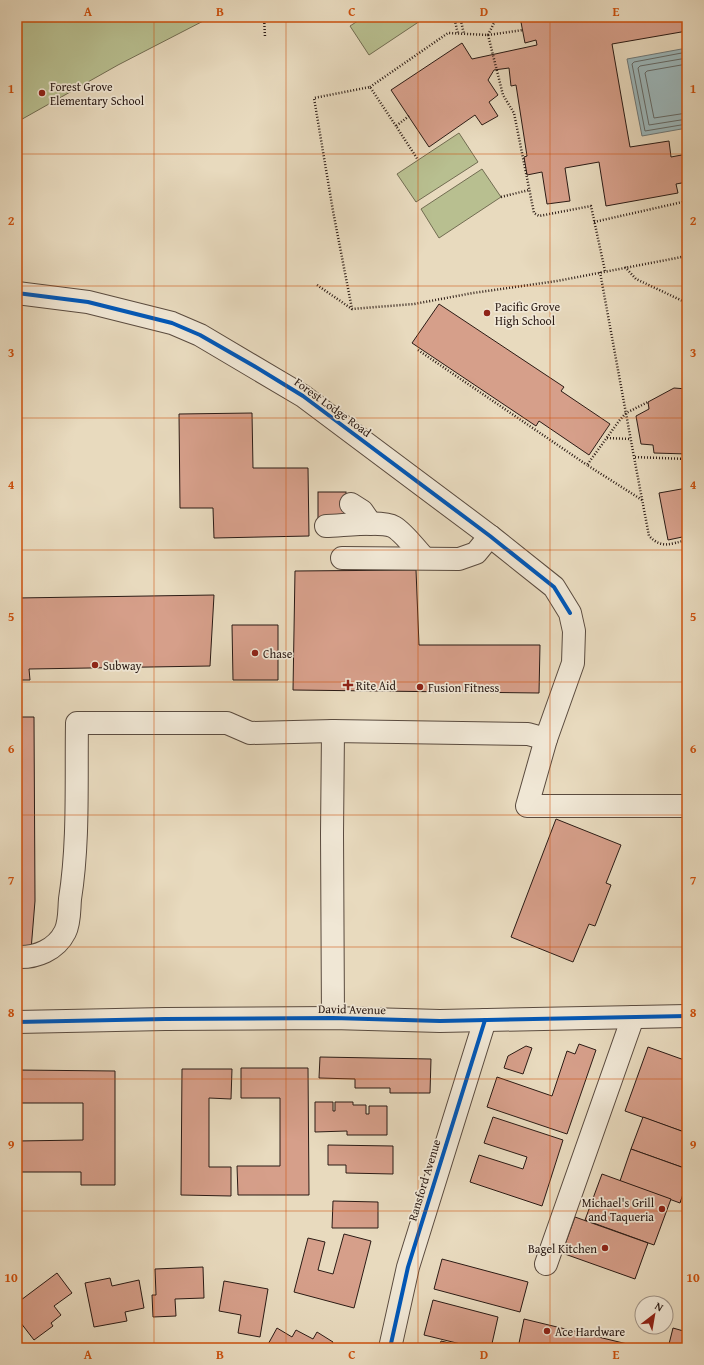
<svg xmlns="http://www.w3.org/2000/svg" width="704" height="1365" font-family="'Gentium Book Plus',serif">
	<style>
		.green { fill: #b8bf90; stroke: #726d52 }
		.water { fill: #9cb8bc; stroke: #6f7979 }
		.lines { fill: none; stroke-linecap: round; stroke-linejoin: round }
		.shore { stroke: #646a68; stroke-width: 1 }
		.building { fill: #d69f8a; stroke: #2b1b15 }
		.minor-casing { stroke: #5a4b3f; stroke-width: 24 }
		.path { stroke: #2b1b15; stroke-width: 2.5; stroke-dasharray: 1 2; stroke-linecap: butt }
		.minor { stroke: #f0e7d5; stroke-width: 22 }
		.cycleway-casing { stroke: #f0e7d5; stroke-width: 6 }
		.cycleway { stroke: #0057b8; stroke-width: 4 }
		.grid { fill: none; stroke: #cc500d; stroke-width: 1; stroke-opacity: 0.55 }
		.poi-dot { fill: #8f2418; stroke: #f0e7d5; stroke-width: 1.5 }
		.labels { text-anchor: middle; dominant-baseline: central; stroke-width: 3.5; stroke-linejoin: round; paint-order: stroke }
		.poi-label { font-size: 12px; fill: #2b1b15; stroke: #f0e7d5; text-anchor: start }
		.street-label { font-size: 12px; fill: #2b1b15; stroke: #f0e7d5 }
		.neatline { fill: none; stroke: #cc500d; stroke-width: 1.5 }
		.grid-label { font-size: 13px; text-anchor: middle; font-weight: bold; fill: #cc500d }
	</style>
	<rect width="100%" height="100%" fill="#e8dabe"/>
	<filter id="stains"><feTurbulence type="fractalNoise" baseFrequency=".005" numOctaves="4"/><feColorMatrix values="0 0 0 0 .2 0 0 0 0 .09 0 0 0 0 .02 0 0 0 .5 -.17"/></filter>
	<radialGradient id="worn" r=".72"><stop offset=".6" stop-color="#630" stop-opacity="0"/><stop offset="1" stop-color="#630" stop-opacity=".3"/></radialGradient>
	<g class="green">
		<polygon points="17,17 211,17 118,65 17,122"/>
		<polygon points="364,17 426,17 369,55 350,26"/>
		<polygon points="459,133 478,162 416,202 397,174"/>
		<polygon points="482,169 501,197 439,238 421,209"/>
	</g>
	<polygon class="water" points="687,48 687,128 642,136 627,59"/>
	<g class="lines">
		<g class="shore">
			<polyline points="687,52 634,62 632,64 645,131 687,124"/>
			<polyline points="687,58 640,66 638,68 649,125 687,119"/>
			<polyline points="687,64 647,71 645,73 654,118 687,113"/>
		</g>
	</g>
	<g class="building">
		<polygon points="520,17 687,17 687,31 612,44 630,147 669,141 671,157 687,154 687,182 676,184 678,193 606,206 599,162 565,168 570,201 547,204 542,172 527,175 524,157 527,156 516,85 511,86 509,68 494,70 488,80 498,95 489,102 498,116 482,125 475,115 429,147 391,90 462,43 472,59 537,45 536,40 525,43"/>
		<polygon points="439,304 564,387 561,391 610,424 589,455 539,421 536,426 412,343"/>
		<polygon points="674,388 687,389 687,454 654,453 653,445 641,444 636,416 649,409 648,402"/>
		<polygon points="252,413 253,468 308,468 309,536 214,538 213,508 180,508 179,414"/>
		<polygon points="687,488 687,536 668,540 659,493"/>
		<rect x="318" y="492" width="28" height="29"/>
		<polygon points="416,570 419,645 540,645 539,693 293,690 295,571"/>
		<polygon points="214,595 210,666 29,669 30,680 17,680 17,598"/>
		<polygon points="232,625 278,625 278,680 233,680"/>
		<polygon points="17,717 34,717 35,901 31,950 17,949"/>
		<polygon points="556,819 621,845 606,883 611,885 595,926 589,924 573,962 511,937"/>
		<polygon points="579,1044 596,1050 567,1134 487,1107 497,1077 552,1096 567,1051 575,1054"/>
		<polygon points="526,1046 532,1048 523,1074 504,1068 508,1056"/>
		<polygon points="648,1047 687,1061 687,1133 625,1111"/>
		<polygon points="320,1057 431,1059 430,1093 390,1093 390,1088 355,1088 355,1079 319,1078"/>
		<polygon points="241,1068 308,1068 309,1195 238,1195 237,1166 280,1166 280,1098 241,1098"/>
		<polygon points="182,1069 232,1069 231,1099 209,1098 209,1167 231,1167 231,1196 181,1195"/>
		<polygon points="17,1070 115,1071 115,1185 81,1185 81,1172 17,1172 17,1141 83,1140 83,1103 17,1103"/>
		<polygon points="315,1102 333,1102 333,1111 335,1111 335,1102 353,1102 353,1105 366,1105 366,1114 369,1114 369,1106 387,1106 387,1135 347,1135 347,1131 315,1132"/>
		<polygon points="493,1117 563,1140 542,1206 470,1182 479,1155 523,1169 527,1157 484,1143"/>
		<polygon points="643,1117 687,1133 687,1169 631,1149"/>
		<polygon points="328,1145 393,1146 393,1174 346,1173 346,1165 328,1165"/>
		<polygon points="631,1149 687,1169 687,1182 680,1203 620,1181"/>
		<polygon points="602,1174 671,1199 654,1245 585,1220"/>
		<polygon points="333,1201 378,1202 378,1228 332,1228"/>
		<polygon points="575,1217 648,1243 635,1279 562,1253"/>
		<polygon points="344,1234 371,1241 354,1308 294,1292 308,1238 325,1242 318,1270 333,1274"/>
		<polygon points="442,1259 528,1282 520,1312 434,1289"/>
		<polygon points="203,1267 204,1298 175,1299 176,1316 153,1317 152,1295 156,1295 155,1269"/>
		<polygon points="57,1273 72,1293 54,1306 61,1315 51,1323 53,1326 34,1340 17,1318 17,1303"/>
		<polygon points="110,1278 112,1286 139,1280 144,1308 125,1312 127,1321 94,1327 85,1283"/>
		<polygon points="224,1281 268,1289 260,1337 238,1333 241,1315 219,1311"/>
		<polygon points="433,1300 498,1317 491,1348 477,1348 424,1335"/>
		<polygon points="524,1319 619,1342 644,1348 518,1348"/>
		<polygon points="277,1328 292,1337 296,1330 313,1339 317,1332 333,1342 330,1348 266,1348"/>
		<polygon points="673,1328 687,1332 687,1348 668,1348"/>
		<polygon points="441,1341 470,1348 439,1348"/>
	</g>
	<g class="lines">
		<g class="minor-casing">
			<g id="minor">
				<polyline points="17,293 88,302 172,323 200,335 303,396 490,536 554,587 570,613 574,631 573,663 546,739 527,806 687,806"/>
				<polyline points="351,504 362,511 371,524"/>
				<path d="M326,526C341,526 382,520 394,527C403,532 417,550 424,558"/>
				<polyline points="342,558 459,559 476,553 490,536"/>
				<path d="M17,957C36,958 56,950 65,932C70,922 69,910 70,899C79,842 76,782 77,723H227L250,733L333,731L528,734L546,739"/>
				<polyline points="333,1018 332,834 333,731"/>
				<polyline points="17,1022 165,1019 333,1018 440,1021 687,1016"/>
				<polyline points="546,1264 633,1017"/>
				<polyline points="390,1348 408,1267 485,1020"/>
			</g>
		</g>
		<g class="path">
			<polyline points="264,17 265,37"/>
			<polyline points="454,17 458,34"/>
			<polyline points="460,17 464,34"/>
			<polyline points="488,35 523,30"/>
			<polyline points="488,35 497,17"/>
			<polyline points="370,87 448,33 488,35 503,95 514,113 534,213 539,216 591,206 605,271"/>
			<polyline points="409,116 396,126 418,160"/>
			<polyline points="396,126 370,87 314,98 333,211 352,309 414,304 473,293 557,281 687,256"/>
			<polyline points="501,197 529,190"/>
			<polyline points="594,222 687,201"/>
			<polyline points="625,267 636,279 687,303"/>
			<polyline points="600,272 634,457"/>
			<polyline points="317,285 352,309"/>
			<polyline points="418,350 587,465"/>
			<polyline points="607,438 631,439"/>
			<path d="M687,459L634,457L649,536C662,549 670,544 687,540"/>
			<polyline points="642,500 587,465 619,421 626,413 648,402"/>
		</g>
		<use href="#minor" class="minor"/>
		<g class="cycleway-casing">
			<g id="cycleway">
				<polyline points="17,293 88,302 172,323 200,335 254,366 303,396 490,536 554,587 570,613"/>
				<polyline points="17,1022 165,1019 333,1018 440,1021 687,1016"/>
				<polyline points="390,1348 408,1267 485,1020"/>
			</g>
		</g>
		<use href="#cycleway" class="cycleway"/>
	</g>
	<path class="grid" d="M154,17V1348M286,17V1348M418,17V1348M550,17V1348M17,154H687M17,286H687M17,418H687M17,550H687M17,682H687M17,815H687M17,947H687M17,1079H687M17,1211H687"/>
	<g class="poi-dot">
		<circle cx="42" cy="93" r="4"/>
		<circle cx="487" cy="313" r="4"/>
		<circle cx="255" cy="653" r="4"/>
		<circle cx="95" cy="665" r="4"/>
		<path d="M346 679h4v4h4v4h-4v4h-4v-4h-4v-4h4z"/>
		<circle cx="420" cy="687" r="4"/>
		<circle cx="662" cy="1209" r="4"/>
		<circle cx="605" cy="1248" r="4"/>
		<circle cx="547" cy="1331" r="4"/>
	</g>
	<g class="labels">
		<g class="poi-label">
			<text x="50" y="86">Forest Grove<tspan x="50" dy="14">Elementary School</tspan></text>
			<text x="495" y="306">Pacific Grove<tspan x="495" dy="14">High School</tspan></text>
			<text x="263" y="653">Chase</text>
			<text x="103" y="665">Subway</text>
			<text x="356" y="685">Rite Aid</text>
			<text x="428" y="687">Fusion Fitness</text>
			<text x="654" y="1202" text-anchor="end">Michael's Grill<tspan x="654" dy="14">and Taqueria</tspan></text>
			<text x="597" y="1248" text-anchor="end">Bagel Kitchen</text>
			<text x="555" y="1331">Ace Hardware</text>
		</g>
		<g class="street-label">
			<text transform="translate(333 407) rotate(36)">Forest Lodge Road</text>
			<text transform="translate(352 1009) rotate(1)">David Avenue</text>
			<text transform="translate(424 1180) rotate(-73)">Ransford Avenue</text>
		</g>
	</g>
	<rect width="704" height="1365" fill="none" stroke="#e8dabe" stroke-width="44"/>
	<g transform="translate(654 1315) rotate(31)"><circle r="19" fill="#f0e7d5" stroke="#a19588"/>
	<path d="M0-3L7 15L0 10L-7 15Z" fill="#8f2418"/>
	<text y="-6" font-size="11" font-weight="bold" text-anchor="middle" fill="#2b1b15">N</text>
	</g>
	<rect x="22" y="22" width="660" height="1321" class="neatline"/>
	<g class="grid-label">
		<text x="88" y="16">A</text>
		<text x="220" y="16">B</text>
		<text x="352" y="16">C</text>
		<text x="484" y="16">D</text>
		<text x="616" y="16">E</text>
		<text x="11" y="93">1</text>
		<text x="693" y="93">1</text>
		<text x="11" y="225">2</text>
		<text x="693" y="225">2</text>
		<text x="11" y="357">3</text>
		<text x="693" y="357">3</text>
		<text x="11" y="489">4</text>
		<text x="693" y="489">4</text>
		<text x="11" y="621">5</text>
		<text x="693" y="621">5</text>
		<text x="11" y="753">6</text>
		<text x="693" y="753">6</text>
		<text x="11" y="885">7</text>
		<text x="693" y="885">7</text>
		<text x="11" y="1017">8</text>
		<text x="693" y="1017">8</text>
		<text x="11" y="1149">9</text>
		<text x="693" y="1149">9</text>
		<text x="11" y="1282">10</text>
		<text x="693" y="1282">10</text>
		<text x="88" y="1359">A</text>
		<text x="220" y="1359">B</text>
		<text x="352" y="1359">C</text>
		<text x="484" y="1359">D</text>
		<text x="616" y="1359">E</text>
	</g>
	<rect width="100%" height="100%" filter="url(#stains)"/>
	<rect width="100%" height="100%" fill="url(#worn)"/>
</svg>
